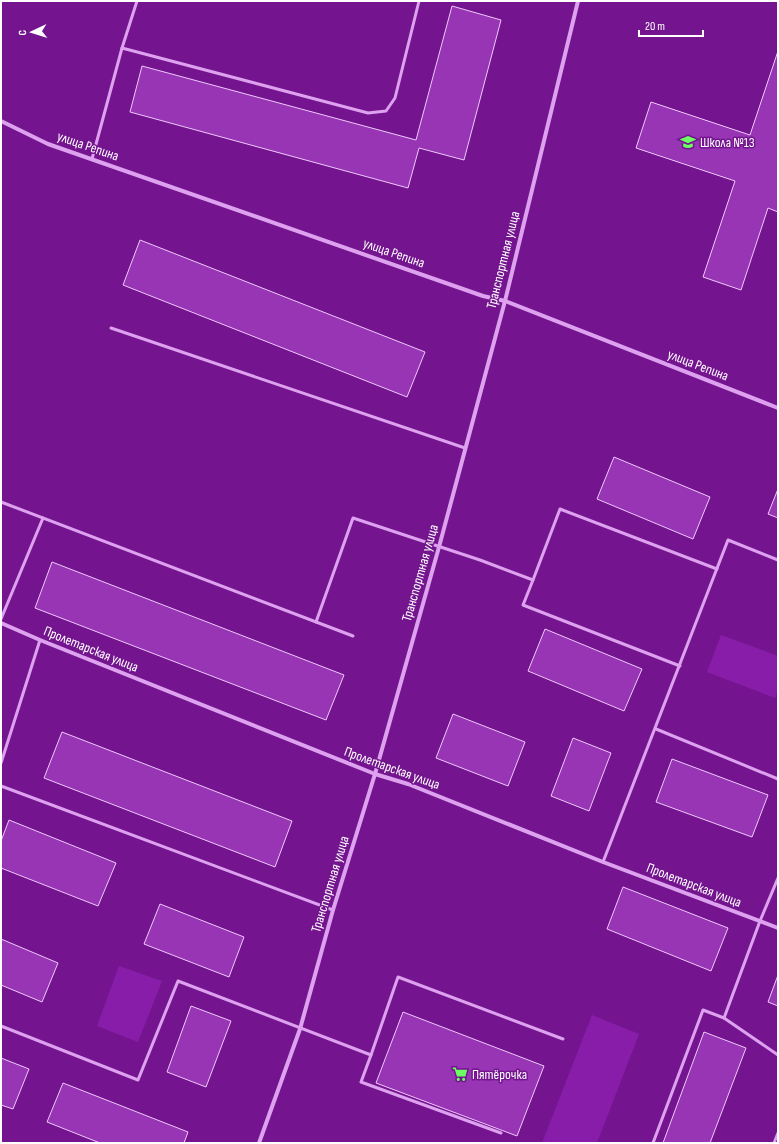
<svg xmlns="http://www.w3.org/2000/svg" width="779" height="1144" font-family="'Sofia Sans Condensed',sans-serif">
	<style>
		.green { fill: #881da9 }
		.building { fill: #9735b4; stroke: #efc8fc }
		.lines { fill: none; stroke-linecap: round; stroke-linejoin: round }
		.lane { stroke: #dea1f0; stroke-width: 3 }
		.street { stroke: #dea1f0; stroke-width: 4 }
		.labels { text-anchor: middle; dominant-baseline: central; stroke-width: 3; stroke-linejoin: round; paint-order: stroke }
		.poi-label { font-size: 14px; fill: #fff; stroke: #74158f; text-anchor: start }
		.street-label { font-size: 14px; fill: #fff; stroke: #74158f }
	</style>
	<rect width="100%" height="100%" fill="#74158f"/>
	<g class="green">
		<polygon points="721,635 778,656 778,690 775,698 707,672"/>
		<polygon points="119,966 162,981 138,1042 97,1026"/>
		<polygon points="592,1015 639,1034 597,1143 542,1143"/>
	</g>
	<g class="building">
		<polygon points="452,6 501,20 464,160 419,148 408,188 130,112 142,66 416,140"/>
		<polygon points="778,51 778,212 768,208 741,290 703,277 735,181 636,148 651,102 750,135"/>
		<polygon points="140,240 425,352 407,397 123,285"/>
		<polygon points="614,457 710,497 693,539 597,499"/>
		<polygon points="778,489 778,518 768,514"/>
		<polygon points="52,562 344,675 326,720 35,608"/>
		<polygon points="545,629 642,669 624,711 528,671"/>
		<polygon points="453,714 525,742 508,786 436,758"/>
		<polygon points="62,732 292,821 275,867 44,778"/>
		<polygon points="573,738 611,753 589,811 551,796"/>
		<polygon points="672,759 768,795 752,837 656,802"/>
		<polygon points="9,820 116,863 98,906 1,868 1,841"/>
		<polygon points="623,887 728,928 711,971 607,929"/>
		<polygon points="160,904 244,937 229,977 144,944"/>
		<polygon points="1,939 58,963 42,1002 1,985"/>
		<polygon points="778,975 778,1006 768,1002"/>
		<polygon points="191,1006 231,1021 206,1087 167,1072"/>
		<polygon points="403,1012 544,1066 517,1136 376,1083"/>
		<polygon points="704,1032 746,1048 710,1143 663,1143"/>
		<polygon points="1,1058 29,1069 13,1109 1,1105"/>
		<polygon points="63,1083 188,1132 184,1143 100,1143 47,1122"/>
	</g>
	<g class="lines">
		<g class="lane">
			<polyline points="122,48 368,113 386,111 395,98 419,1"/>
			<polyline points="92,159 122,48 137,1"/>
			<polyline points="111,328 465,448"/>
			<polyline points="1,502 353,636"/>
			<polyline points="533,580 523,605 680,666"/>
			<polyline points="1,619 43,518"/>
			<polyline points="316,622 353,518 480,560 533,580 560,509 717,569"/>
			<polyline points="656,729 778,779"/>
			<polyline points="1,763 40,640"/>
			<polyline points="1,786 333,910"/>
			<polyline points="603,862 728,540 778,560"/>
			<polyline points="778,878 760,921 724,1018 778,1055"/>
			<polyline points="1,1026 138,1080 178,981 371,1055 361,1082 501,1133"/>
			<polyline points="371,1055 398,977 563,1039"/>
			<polyline points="653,1143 703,1010 724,1018"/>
			<polyline points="774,1143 778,1133"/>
		</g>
		<g class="street">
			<polyline points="1,121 48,144 483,296 505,301 778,408"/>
			<polyline points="1,623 40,640 375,774 408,784 603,862 778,928"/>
			<polyline points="259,1143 300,1029 333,910 375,774 439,547 505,301 578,1"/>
		</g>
	</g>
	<defs>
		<g id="school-bare" transform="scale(1.2)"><path d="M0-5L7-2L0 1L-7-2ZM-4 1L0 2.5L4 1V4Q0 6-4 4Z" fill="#6cff61" stroke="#74158f" stroke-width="2.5" paint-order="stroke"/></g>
		<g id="supermarket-bare" transform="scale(1.2)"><path d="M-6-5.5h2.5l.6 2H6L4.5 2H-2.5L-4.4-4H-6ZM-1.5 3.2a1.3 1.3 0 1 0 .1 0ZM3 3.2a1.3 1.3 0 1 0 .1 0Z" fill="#6cff61" stroke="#74158f" stroke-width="2.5" paint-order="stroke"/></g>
	</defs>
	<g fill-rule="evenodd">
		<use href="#school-bare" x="688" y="142"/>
		<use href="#supermarket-bare" x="460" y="1074"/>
	</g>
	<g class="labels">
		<g class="poi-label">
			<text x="700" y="142">Школа №13</text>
			<text x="472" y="1074">Пятёрочка</text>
		</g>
		<g class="street-label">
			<text transform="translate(88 146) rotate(19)">улица Репина</text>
			<text transform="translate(394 253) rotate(19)">улица Репина</text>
			<text transform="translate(503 260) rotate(-76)">Транспортная улица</text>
			<text transform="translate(698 365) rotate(21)">улица Репина</text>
			<text transform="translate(420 573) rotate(-74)">Транспортная улица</text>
			<text transform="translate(91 649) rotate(22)">Пролетарская улица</text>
			<text transform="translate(392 768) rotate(20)">Пролетарская улица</text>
			<text transform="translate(330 884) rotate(-73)">Транспортная улица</text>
			<text transform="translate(694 885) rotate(21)">Пролетарская улица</text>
		</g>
	</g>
	<rect width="779" height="1144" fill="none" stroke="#ffffff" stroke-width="4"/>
	<g transform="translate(32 32) rotate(266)" stroke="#74158f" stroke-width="3" paint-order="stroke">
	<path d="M0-3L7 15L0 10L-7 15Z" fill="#ffffff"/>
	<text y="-6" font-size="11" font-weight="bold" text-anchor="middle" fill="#ffffff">С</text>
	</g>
	<path d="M639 30v6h64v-6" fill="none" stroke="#ffffff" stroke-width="2"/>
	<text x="645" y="30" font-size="12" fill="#ffffff" stroke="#74158f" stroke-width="3" paint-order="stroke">20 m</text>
</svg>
